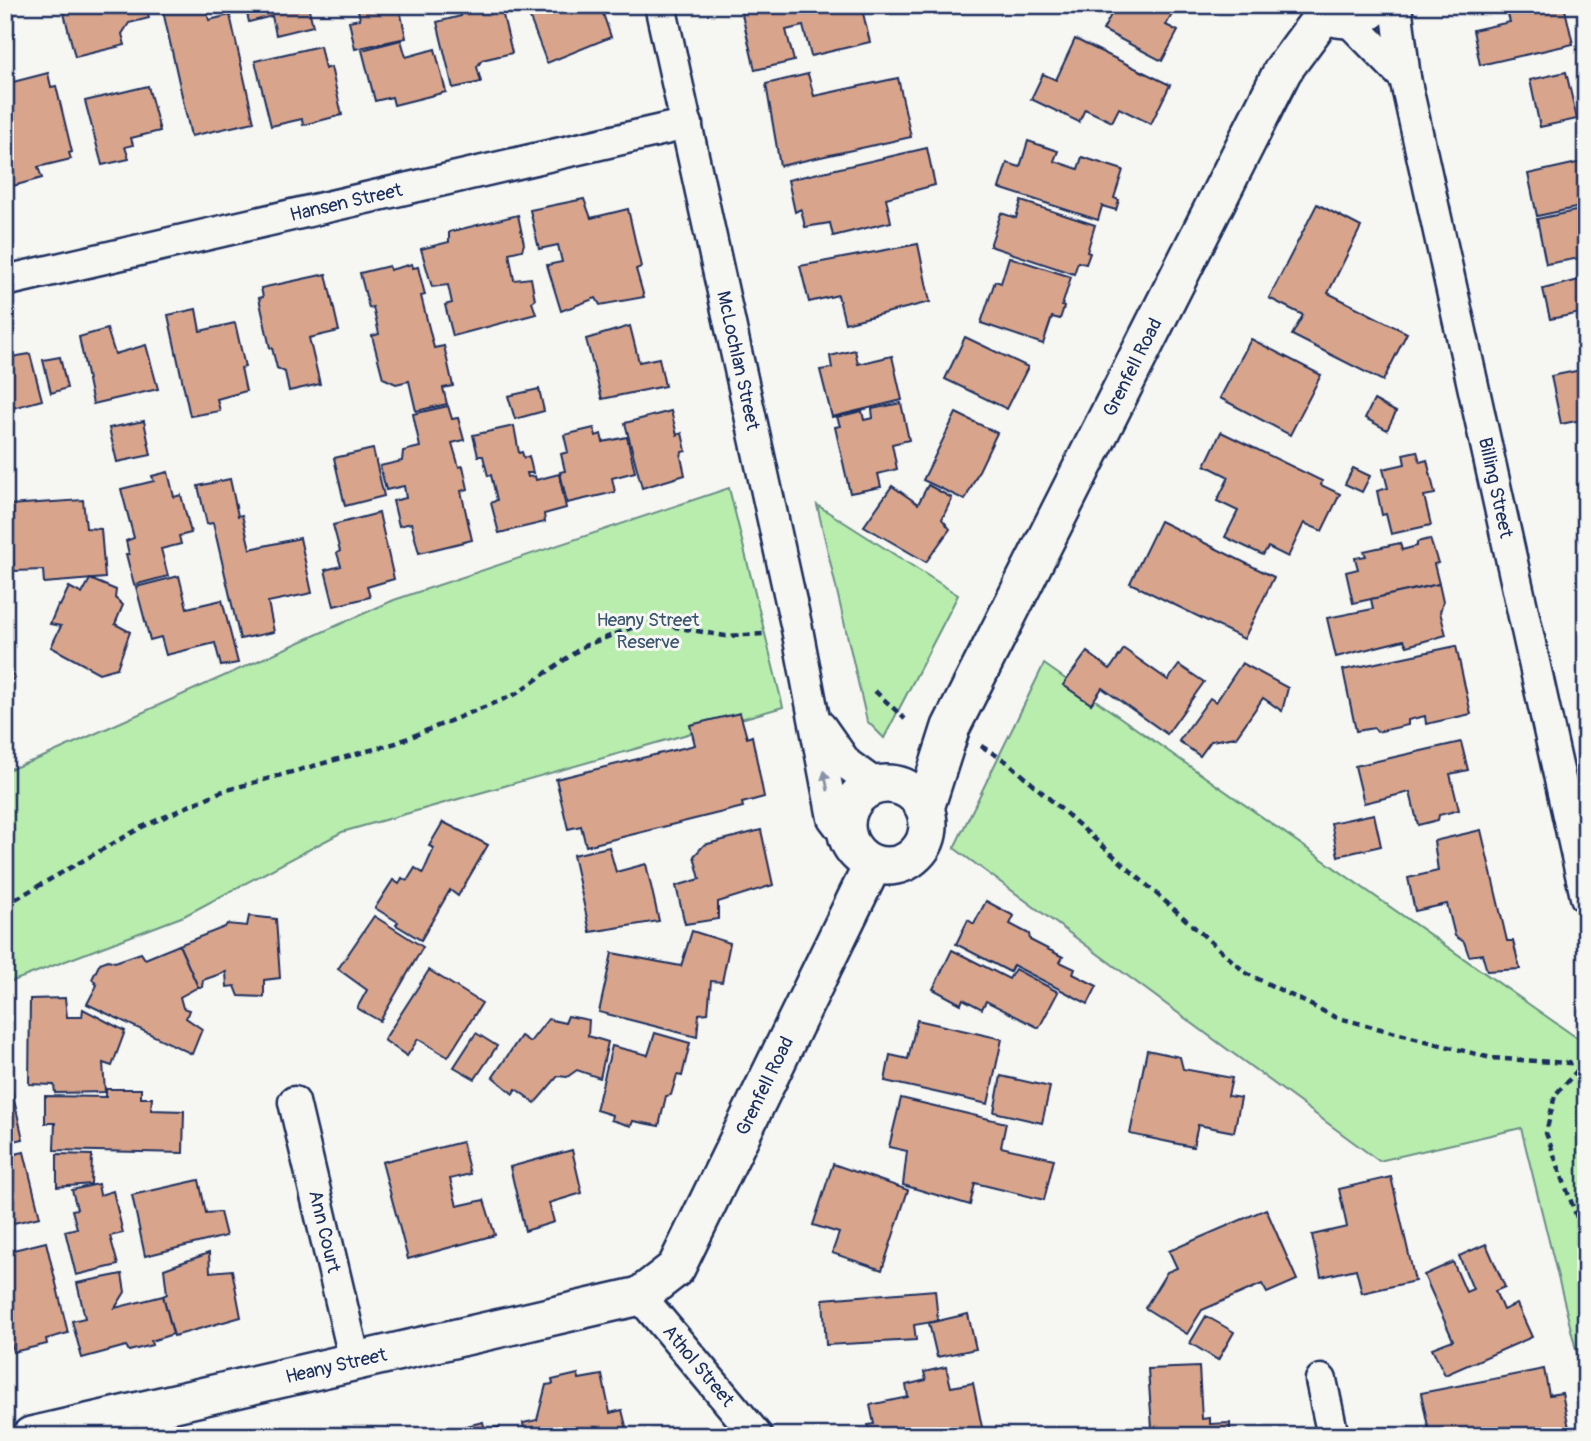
<svg xmlns="http://www.w3.org/2000/svg" width="1591" height="1441" font-family="Pangolin,sans-serif">
	<style>
		.green { fill: #b8edae; stroke: #6a8e86; stroke-width: 2 }
		.building { fill: #d8a58c; stroke: #1b2f5e; stroke-width: 2 }
		.lines { fill: none; stroke-linecap: round; stroke-linejoin: round }
		.minor-casing { stroke: #1b2f5e; stroke-width: 35 }
		.tertiary-casing { stroke: #1b2f5e; stroke-width: 42 }
		.path { stroke: #1b2f5e; stroke-width: 4.5; stroke-dasharray: 7 5; stroke-linecap: butt }
		.minor { stroke: #f6f6f2; stroke-width: 30 }
		.tertiary { stroke: #f6f6f2; stroke-width: 37 }
		.oneway { fill: #8892a8 }
		.labels { text-anchor: middle; dominant-baseline: central; stroke-width: 6; stroke-linejoin: round; paint-order: stroke }
		.street-label { font-size: 19px; fill: #1b2f5e; stroke: #f6f6f2 }
		.park-label { font-size: 19px; fill: #3a556e; stroke: #f6f6f2 }
	</style>
	<rect width="100%" height="100%" fill="#f6f6f2"/>
	<filter id="ink" filterUnits="userSpaceOnUse"><feTurbulence type="fractalNoise" baseFrequency=".0143" numOctaves="2"/><feDisplacementMap in="SourceGraphic" scale="14" xChannelSelector="R" yChannelSelector="G"/><feConvolveMatrix kernelMatrix="1 2 1 2 8 2 1 2 1" color-interpolation-filters="sRGB"/></filter>
	<g filter="url(#ink)">
		<g class="green">
			<polygon points="729,488 783,707 342,832 184,916 5,984 5,771 43,757 394,600"/>
			<polygon points="817,505 958,595 884,738 867,721"/>
			<polygon points="1044,664 1580,1040 1586,1046 1586,1390 1521,1128 1379,1161 954,848"/>
		</g>
		<g class="building">
			<polygon points="62,5 146,5 149,18 129,23 122,34 125,45 75,57"/>
			<polygon points="187,5 205,5 209,20 230,15 254,122 191,136 163,11"/>
			<polygon points="245,5 308,5 313,26 276,35 272,16 249,22"/>
			<polygon points="357,5 399,5 406,38 355,49 349,21 360,19"/>
			<polygon points="458,5 492,5 493,9 501,7 512,53 482,60 477,67 481,82 453,88 437,22 461,16"/>
			<polygon points="525,5 600,5 611,37 547,63"/>
			<polygon points="861,5 870,42 811,56 803,26 786,30 794,61 755,70 740,6"/>
			<polygon points="1116,5 1169,5 1175,9 1166,25 1178,31 1162,61 1103,30"/>
			<polygon points="1496,5 1564,5 1573,44 1480,65 1473,30 1510,22 1507,11 1497,13"/>
			<polygon points="1075,39 1170,85 1151,124 1119,108 1112,122 1085,109 1079,122 1031,99 1043,74 1056,80"/>
			<polygon points="401,40 406,57 435,49 446,92 394,105 392,97 375,101 362,50"/>
			<polygon points="320,46 325,69 331,67 342,115 303,125 302,119 271,126 255,61"/>
			<polygon points="1566,72 1577,119 1540,127 1530,80"/>
			<polygon points="48,73 51,87 56,86 72,152 69,153 71,159 38,167 42,178 13,186 5,155 5,84"/>
			<polygon points="808,74 814,96 898,78 911,137 780,166 766,84"/>
			<polygon points="148,86 160,131 131,138 133,145 125,147 129,159 102,165 85,101"/>
			<polygon points="1028,141 1058,151 1054,161 1078,169 1082,157 1123,170 1114,198 1119,200 1116,210 1102,206 1098,220 999,188 1007,163 1020,167"/>
			<polygon points="927,148 935,185 886,198 891,222 833,236 830,223 805,227 801,209 795,212 788,180"/>
			<polygon points="1586,161 1585,206 1537,216 1528,174"/>
			<polygon points="584,199 591,218 628,209 641,267 636,269 644,297 600,305 596,298 561,311 547,265 562,262 558,245 539,249 530,210"/>
			<polygon points="1021,201 1095,225 1087,252 1090,253 1086,264 1078,262 1074,274 990,246 1001,213 1016,218"/>
			<polygon points="1317,204 1361,227 1328,293 1407,333 1383,381 1292,335 1303,315 1269,298"/>
			<polygon points="1585,209 1586,257 1546,264 1537,219"/>
			<polygon points="518,215 524,244 522,250 509,253 514,280 531,278 535,300 532,302 536,314 453,336 445,305 452,303 448,285 432,287 421,249 449,242 449,232"/>
			<polygon points="918,244 930,302 845,323 838,295 809,302 800,266"/>
			<polygon points="1009,257 1071,277 1062,306 1064,307 1060,319 1052,317 1043,344 981,323 995,281 1001,283"/>
			<polygon points="412,264 413,268 418,267 425,295 421,296 434,348 444,346 453,386 443,388 447,404 416,411 409,381 396,384 383,378 372,336 379,334 373,307 369,308 360,273 389,266 390,270"/>
			<polygon points="326,274 339,331 309,338 320,384 289,391 285,372 277,368 272,348 270,348 259,298 263,297 261,288"/>
			<polygon points="1586,275 1586,312 1550,319 1543,289 1579,280 1579,277"/>
			<polygon points="196,309 200,331 235,323 245,367 241,368 246,391 217,399 220,411 190,416 168,315"/>
			<polygon points="630,326 639,362 659,358 665,386 602,399 586,339"/>
			<polygon points="107,329 115,354 146,345 158,389 93,404 79,337"/>
			<polygon points="965,337 1028,367 1007,409 945,379"/>
			<polygon points="1251,339 1321,375 1290,435 1220,398"/>
			<polygon points="855,350 858,364 892,356 902,400 832,417 820,370 832,368 830,356"/>
			<polygon points="30,354 42,400 5,410 5,358"/>
			<polygon points="60,357 67,388 51,393 43,360"/>
			<polygon points="1586,369 1586,419 1561,424 1551,376"/>
			<polygon points="539,389 544,411 515,419 508,396"/>
			<polygon points="1374,400 1396,412 1387,430 1365,418"/>
			<polygon points="901,403 909,440 892,444 897,469 878,474 881,487 850,493 835,427 840,426 837,417 862,411 864,420 873,418 872,409"/>
			<polygon points="448,406 452,419 458,418 464,440 452,443 459,467 463,466 468,489 461,491 472,540 419,553 411,523 399,526 393,501 406,498 404,486 386,490 380,466 402,461 403,451 420,447 413,414"/>
			<polygon points="671,411 677,435 682,433 686,451 682,452 681,457 685,475 642,488 625,423"/>
			<polygon points="956,413 997,433 965,500 923,480"/>
			<polygon points="144,421 151,455 117,462 109,428"/>
			<polygon points="514,426 519,453 522,452 524,458 529,456 533,473 527,473 528,477 535,476 536,480 559,474 566,508 544,514 545,522 499,533 491,503 497,500 491,475 488,476 483,456 478,456 473,435"/>
			<polygon points="594,428 596,436 601,434 603,442 627,437 635,472 612,478 615,492 567,503 560,472 565,471 561,454 568,452 564,435"/>
			<polygon points="1221,432 1322,481 1321,485 1340,494 1322,531 1304,523 1288,557 1268,547 1263,555 1225,537 1238,511 1217,501 1229,477 1205,465"/>
			<polygon points="373,449 384,496 345,506 334,458"/>
			<polygon points="1417,451 1420,462 1427,460 1435,494 1424,496 1431,525 1391,534 1386,514 1382,515 1377,491 1388,488 1383,469 1405,464 1403,454"/>
			<polygon points="1353,468 1370,476 1362,492 1345,484"/>
			<polygon points="168,472 174,497 181,495 191,533 179,536 181,544 161,549 168,576 134,585 126,554 129,554 126,541 134,538 121,489 154,481 152,476"/>
			<polygon points="230,479 238,516 242,515 250,549 300,538 312,593 268,602 274,632 240,639 213,523 207,524 198,486"/>
			<polygon points="928,485 952,498 942,519 950,529 926,562 864,526 892,486 918,504"/>
			<polygon points="83,500 86,528 101,529 105,578 44,583 43,570 14,571 9,505"/>
			<polygon points="379,513 394,579 367,587 370,597 334,606 325,570 341,566 337,553 340,551 333,525"/>
			<polygon points="1160,521 1274,577 1244,639 1130,583"/>
			<polygon points="1430,539 1438,563 1434,564 1439,584 1353,603 1346,572 1358,569 1355,558 1366,556 1364,551 1400,543 1402,550 1417,546 1417,542"/>
			<polygon points="179,576 187,608 222,600 238,663 221,666 215,643 166,655 161,637 150,640 136,587"/>
			<polygon points="90,579 116,590 115,598 123,605 115,624 130,632 117,668 99,673 51,647 61,626 50,624 58,605 60,606 69,587 82,594"/>
			<polygon points="1439,584 1443,602 1440,612 1446,635 1407,646 1404,640 1336,657 1327,618 1373,609 1371,599"/>
			<polygon points="1456,646 1471,714 1426,724 1425,716 1408,720 1408,725 1377,732 1374,728 1356,731 1343,670"/>
			<polygon points="1124,649 1168,680 1179,665 1204,682 1167,734 1102,688 1091,704 1063,685 1087,652 1110,669"/>
			<polygon points="1242,663 1288,688 1282,711 1263,698 1236,737 1211,741 1200,756 1179,741 1210,698 1216,702"/>
			<polygon points="5,664 15,678 5,684"/>
			<polygon points="740,713 747,738 752,736 764,797 742,803 743,807 586,846 581,826 568,829 556,779 695,745 690,725"/>
			<polygon points="1461,742 1468,770 1450,774 1459,810 1439,815 1438,820 1418,825 1410,792 1364,803 1355,766"/>
			<polygon points="1374,814 1381,846 1338,856 1331,823"/>
			<polygon points="443,822 488,845 458,896 450,890 421,940 396,925 398,922 375,908 393,880 399,884 402,878 407,881 415,868 423,873 434,848 429,846"/>
			<polygon points="761,830 773,885 718,902 718,919 685,924 676,886 700,879 694,856 704,845"/>
			<polygon points="1481,830 1507,941 1513,941 1520,969 1487,971 1482,954 1469,956 1464,942 1455,936 1447,904 1415,911 1408,878 1438,871 1434,841"/>
			<polygon points="609,847 616,872 646,864 659,921 590,932 573,855"/>
			<polygon points="986,901 1014,916 1010,924 1029,934 1030,940 1063,957 1060,962 1075,969 1073,974 1097,986 1088,1004 1013,965 1010,972 956,944 968,920 974,924"/>
			<polygon points="249,916 276,919 280,978 264,980 264,997 239,996 235,986 227,987 226,972 203,980 202,987 198,987 179,945 225,927 227,924 247,926"/>
			<polygon points="374,916 423,947 380,1021 357,1008 367,990 338,969"/>
			<polygon points="692,931 730,943 722,982 711,981 708,1013 699,1014 697,1037 599,1012 612,953 681,966"/>
			<polygon points="179,945 198,987 180,997 183,1008 189,1010 186,1018 202,1029 192,1054 87,1004 97,985 92,979 100,963 108,960 115,962 141,953 145,959"/>
			<polygon points="952,950 1009,979 1015,969 1058,992 1039,1028 986,1001 982,1009 963,999 961,1004 933,989"/>
			<polygon points="429,970 482,1003 448,1057 418,1039 407,1056 384,1040"/>
			<polygon points="65,998 67,1017 82,1017 83,1009 125,1031 112,1066 103,1063 105,1092 55,1093 54,1085 29,1084 30,999"/>
			<polygon points="568,1016 589,1020 588,1036 608,1042 600,1078 577,1070 567,1077 558,1076 535,1103 516,1089 513,1094 493,1077 521,1036 530,1042 548,1019 565,1023"/>
			<polygon points="917,1020 1002,1039 988,1104 885,1081 890,1055 908,1059"/>
			<polygon points="476,1033 497,1046 475,1079 454,1067"/>
			<polygon points="655,1033 690,1043 682,1076 677,1075 671,1095 666,1096 659,1126 633,1121 631,1126 611,1120 612,1115 596,1110 612,1046 648,1055"/>
			<polygon points="1147,1050 1180,1057 1183,1069 1232,1078 1228,1096 1241,1098 1234,1132 1198,1125 1193,1147 1130,1134"/>
			<polygon points="5,1074 8,1074 23,1139 5,1143"/>
			<polygon points="1001,1076 1050,1087 1042,1123 994,1112"/>
			<polygon points="106,1089 141,1089 141,1098 152,1098 151,1110 184,1111 183,1153 54,1150 55,1123 45,1123 45,1096 106,1097"/>
			<polygon points="901,1098 1006,1123 1001,1147 1054,1159 1044,1200 975,1183 970,1205 903,1185 907,1151 889,1147"/>
			<polygon points="462,1142 470,1174 450,1179 457,1206 484,1200 495,1235 408,1259 382,1162"/>
			<polygon points="10,1148 11,1155 24,1152 40,1217 5,1225 5,1150"/>
			<polygon points="572,1150 582,1193 549,1203 554,1222 525,1231 510,1167"/>
			<polygon points="57,1154 92,1155 91,1184 57,1187"/>
			<polygon points="833,1164 908,1190 882,1270 832,1253 839,1233 813,1225"/>
			<polygon points="1391,1177 1415,1281 1362,1293 1356,1269 1321,1277 1312,1235 1347,1227 1339,1189"/>
			<polygon points="199,1180 206,1213 220,1212 226,1236 145,1256 132,1195"/>
			<polygon points="98,1184 100,1195 113,1191 123,1233 110,1236 118,1265 76,1275 65,1231 77,1228 72,1210 77,1209 72,1190"/>
			<polygon points="1266,1209 1297,1280 1267,1293 1262,1284 1202,1310 1187,1334 1145,1308 1167,1272 1177,1268 1169,1251"/>
			<polygon points="46,1242 68,1333 46,1339 47,1344 13,1352 5,1316 10,1313 5,1296 5,1252"/>
			<polygon points="1486,1244 1505,1287 1495,1291 1503,1310 1517,1304 1532,1337 1445,1375 1432,1348 1453,1340 1424,1275 1453,1262 1466,1292 1473,1289 1459,1256"/>
			<polygon points="209,1253 210,1272 232,1270 241,1317 174,1336 163,1296 167,1294 164,1269"/>
			<polygon points="122,1274 125,1292 115,1308 163,1296 173,1334 151,1341 152,1345 129,1351 126,1346 82,1358 72,1321 85,1318 77,1283"/>
			<polygon points="935,1290 938,1321 914,1325 916,1340 826,1345 823,1299"/>
			<polygon points="968,1314 976,1349 937,1357 929,1323"/>
			<polygon points="1206,1316 1234,1332 1218,1360 1190,1343"/>
			<polygon points="946,1367 951,1387 973,1383 983,1432 967,1436 870,1436 868,1425 874,1424 870,1405 908,1397 906,1385 926,1380 924,1372"/>
			<polygon points="1199,1367 1202,1419 1210,1418 1210,1424 1230,1423 1230,1436 1098,1436 1098,1431 1152,1428 1148,1369"/>
			<polygon points="1544,1369 1549,1395 1562,1393 1570,1433 1557,1436 1430,1436 1421,1393"/>
			<polygon points="578,1374 579,1379 602,1375 610,1413 622,1410 628,1434 638,1432 639,1436 525,1436 523,1423 537,1420 546,1385 553,1384 552,1380"/>
			<polygon points="483,1422 485,1430 499,1427 501,1436 456,1436 454,1429"/>
		</g>
		<g class="lines">
			<g class="minor-casing">
				<g id="minor">
					<path id="s1" d="M660,5L797,629L833,818L849,839"/>
					<path id="s2" d="M1393,5L1397,13L1405,78L1586,897"/>
					<polyline points="1348,20 1405,78"/>
					<path id="s3" d="M5,281L687,124"/>
					<polyline points="821,727 847,764 876,785"/>
					<path id="s4" d="M294,1102L355,1361"/>
					<path id="s5" d="M640,1296L757,1436"/>
					<polyline points="1321,1380 1333,1436"/>
				</g>
			</g>
			<g class="tertiary-casing">
				<g id="tertiary">
					<path d="M1317,5C1335,24 1358,23 1376,5"/>
					<circle cx="887" cy="825" r="41"/>
					<path id="s6" d="M925,808L951,727L1283,70L1325,13"/>
					<path id="s7" d="M31,1436L640,1296L676,1268L873,864"/>
				</g>
			</g>
			<g class="path">
				<polyline points="875,691 905,719"/>
				<polyline points="981,746 1009,763 1246,973 1335,1017 1491,1058 1582,1064"/>
				<polyline points="5,905 142,827 220,792 396,743 516,694 584,646 647,622 725,636 765,634"/>
				<polyline points="1586,1061 1555,1095 1546,1133 1586,1242"/>
			</g>
			<use href="#minor" class="minor"/>
			<use href="#tertiary" class="tertiary"/>
		</g>
		<defs><path id="oneway-solid" d="M-6-.8H1V-3.2L6.5 0L1 3.2V.8H-6Z" transform="scale(1.75)"/></defs>
		<use class="oneway" href="#oneway-solid" transform="translate(826 781) rotate(-101)"/>
	</g>
	<g class="labels">
		<g class="street-label">
			<text stroke="none"><textPath href="#s3" startOffset="350">Hansen Street</textPath></text>
			<text stroke="none"><textPath href="#s1" startOffset="364">McLochlan Street</textPath></text>
			<text stroke="none"><textPath href="#s6" startOffset="488">Grenfell Road</textPath></text>
			<text stroke="none"><textPath href="#s2" startOffset="494">Billing Street</textPath></text>
			<text stroke="none"><textPath href="#s7" startOffset="873">Grenfell Road</textPath></text>
			<text stroke="none"><textPath href="#s4" startOffset="133">Ann Court</textPath></text>
			<text stroke="none"><textPath href="#s7" startOffset="313">Heany Street</textPath></text>
			<text stroke="none"><textPath href="#s5" startOffset="91">Athol Street</textPath></text>
		</g>
		<g class="park-label">
			<text x="648" y="620">Heany Street<tspan x="648" dy="22">Reserve</tspan></text>
		</g>
	</g>
	<rect width="1591" height="1441" fill="none" stroke="#f6f6f2" stroke-width="28"/>
	<rect x="14" y="14" width="1563" height="1413" fill="none" stroke="#1b2f5e" stroke-width="2.5" filter="url(#ink)"/>
</svg>
